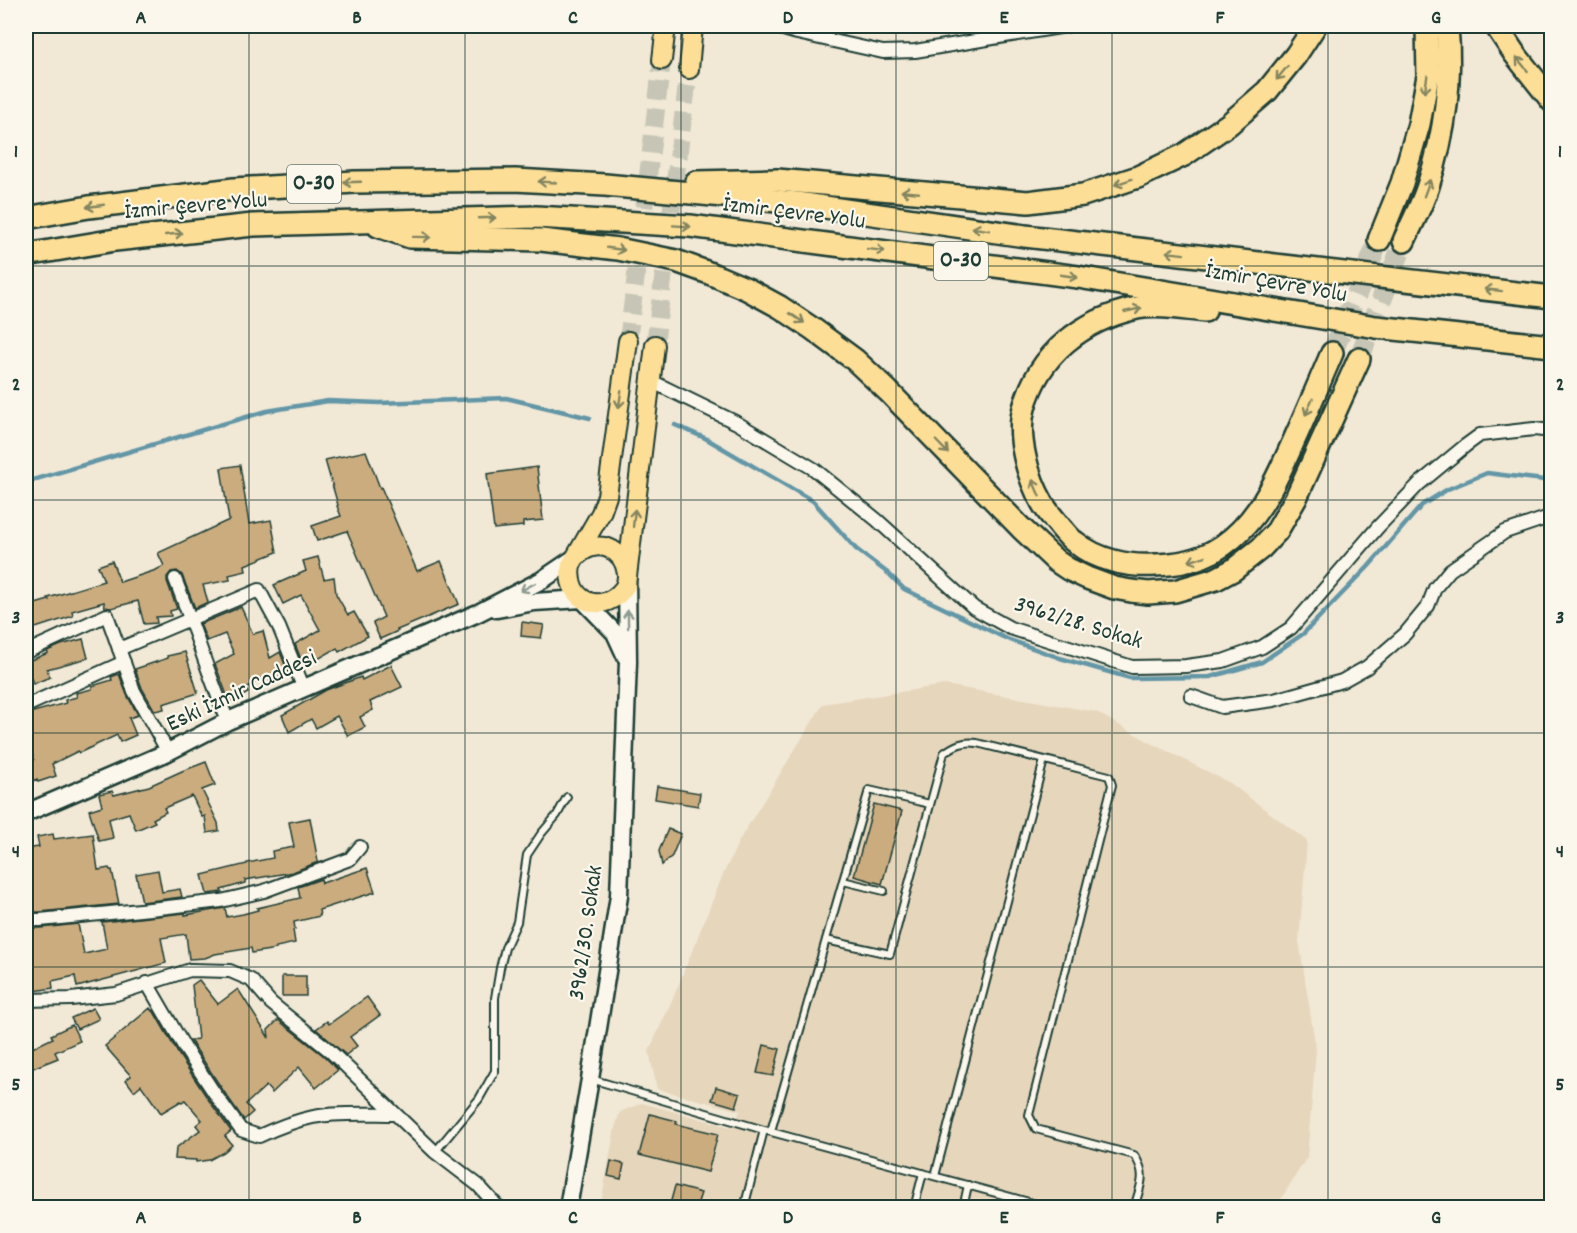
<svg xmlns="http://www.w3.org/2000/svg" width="1577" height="1233" font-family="Dekko,sans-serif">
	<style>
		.built { fill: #e6d6bc }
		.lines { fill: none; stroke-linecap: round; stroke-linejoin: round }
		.stream { stroke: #6396a6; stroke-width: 4.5 }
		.building { fill: #cbac7f; stroke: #1f3d34; stroke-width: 1.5 }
		.primary-tunnel { stroke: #c7c6b6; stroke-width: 18; stroke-dasharray: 18 9; stroke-linecap: butt }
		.highway-tunnel { stroke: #c7c6b6; stroke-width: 21; stroke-dasharray: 21 10; stroke-linecap: butt }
		.lane-casing { stroke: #1f3d34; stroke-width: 10 }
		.street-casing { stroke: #1f3d34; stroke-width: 16 }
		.secondary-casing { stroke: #1f3d34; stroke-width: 21 }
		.primary-casing { stroke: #1f3d34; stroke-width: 22 }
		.highway-casing { stroke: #1f3d34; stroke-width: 26 }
		.lane { stroke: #fbf7ec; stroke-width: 6 }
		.street { stroke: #fbf7ec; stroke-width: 12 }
		.secondary { stroke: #fbf7ec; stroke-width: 16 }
		.primary { stroke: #fdde96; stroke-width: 18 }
		.highway { stroke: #fdde96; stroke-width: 21 }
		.oneway { stroke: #838560 }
		.oneway2 { stroke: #8d9a90 }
		.grid { fill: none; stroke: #1f3d34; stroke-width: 1.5; stroke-opacity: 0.55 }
		.labels { text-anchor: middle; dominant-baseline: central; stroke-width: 4.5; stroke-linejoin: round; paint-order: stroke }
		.shield { fill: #fbf7ec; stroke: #61756b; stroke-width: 1.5 }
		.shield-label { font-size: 22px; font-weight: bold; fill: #1f3d34 }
		.street-label { font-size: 24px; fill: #1f3d34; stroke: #fbf7ec }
		.neatline { fill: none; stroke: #1f3d34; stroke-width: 2 }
		.grid-label { font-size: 20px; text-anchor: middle; font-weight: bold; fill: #1f3d34 }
	</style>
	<rect width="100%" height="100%" fill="#f1e8d6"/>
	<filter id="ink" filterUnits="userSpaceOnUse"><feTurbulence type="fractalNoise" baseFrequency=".0167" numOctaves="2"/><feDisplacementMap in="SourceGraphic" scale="12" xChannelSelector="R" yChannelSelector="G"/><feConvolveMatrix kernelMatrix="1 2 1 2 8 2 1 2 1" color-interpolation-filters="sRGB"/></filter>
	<g filter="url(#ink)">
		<polygon class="built" points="945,685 1096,712 1149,742 1230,783 1307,841 1299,941 1316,1050 1307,1157 1276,1207 600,1208 615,1128 620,1112 642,1103 734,1128 740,1111 657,1089 649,1051 674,996 722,877 740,839 823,704"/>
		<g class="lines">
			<g class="stream">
				<polyline points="675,425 705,438 813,501 856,549 889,574 904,589 1007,639 1060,658 1130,678 1210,677 1262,662 1303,634 1368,567 1422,505 1448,489 1487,473 1552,481"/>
				<polyline points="26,482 267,411 328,401 380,403 506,398 590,418"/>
			</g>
		</g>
		<g class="building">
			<polygon points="366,451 380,488 381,487 417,571 441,561 459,604 397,630 398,631 380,639 373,623 384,617 347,531 317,541 312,526 341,516 337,506 338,505 325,460"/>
			<polygon points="240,465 249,524 271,520 277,552 245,565 246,571 229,575 230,580 203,585 208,602 195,608 182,575 177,571 171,572 167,577 167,581 177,609 170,611 171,616 156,617 157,623 144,624 138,601 111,608 105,607 104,602 72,611 73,616 26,631 26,610 29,610 28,606 49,600 48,598 104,581 98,566 112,561 120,582 156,570 164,566 158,553 229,520 221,468"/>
			<polygon points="537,467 543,520 523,522 523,526 494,529 487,474"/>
			<polygon points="318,557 324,579 334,577 336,594 348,615 354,612 368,636 339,652 337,648 304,667 295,644 320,630 301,595 283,604 274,585 306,571 303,561"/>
			<polygon points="241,607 253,634 263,631 270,658 280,652 289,675 272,685 267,676 246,688 248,693 230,703 215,664 234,654 225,634 207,641 200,624"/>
			<polygon points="522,622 544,625 541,638 521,636"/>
			<polygon points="83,639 88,658 47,669 50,677 33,684 26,662 48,653 47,651 61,645"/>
			<polygon points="185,652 198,693 163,704 164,709 155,711 142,688 135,669 168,658 167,656"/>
			<polygon points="391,665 402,687 370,702 373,710 360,717 365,727 348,736 337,716 316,728 311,719 289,732 282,715 326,690 361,677 362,680"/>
			<polygon points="119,674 127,695 138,715 129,718 136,735 120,742 117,735 79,753 78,751 52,764 56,776 38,782 37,779 26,784 26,764 34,760 26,731 26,714 66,703 65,700 77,697 76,693 92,689 92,686 112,680 111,677"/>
			<polygon points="206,762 215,785 202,790 218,823 219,831 207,833 205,816 202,817 192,796 164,808 166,812 153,819 155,822 136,830 129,813 109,819 113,838 99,841 89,810 102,806 99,794 112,791 114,795 149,786 182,771"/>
			<polygon points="657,786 700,793 698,806 655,799"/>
			<polygon points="874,804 902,811 882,884 854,876"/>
			<polygon points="310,818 318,862 293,872 245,880 245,883 221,890 222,892 207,894 202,875 247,864 247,863 273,858 272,851 294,847 289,822"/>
			<polygon points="668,829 681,834 672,856 662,865 659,851"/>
			<polygon points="53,834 54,839 93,834 98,870 109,868 110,870 112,870 119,904 40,912 26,912 26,849 39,847 37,837"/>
			<polygon points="367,868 375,892 319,910 320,916 294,922 295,929 293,930 295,943 276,947 276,949 252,953 251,948 215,954 205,958 189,959 186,934 161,938 166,963 77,987 75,976 52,981 53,988 34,991 28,947 26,948 26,928 41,928 78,924 84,954 107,949 102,922 185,913 185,915 225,908 227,917 243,914 258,910 257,908 300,898 298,887 321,879 322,883"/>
			<polygon points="158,870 162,892 180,889 182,897 142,902 136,874"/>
			<rect x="282" y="976" width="24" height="20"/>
			<polygon points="199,980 218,1004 238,989 269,1038 268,1030 278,1020 324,1056 338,1070 316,1088 299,1067 272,1093 266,1086 246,1104 253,1112 244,1120 222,1089 190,1040 198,1039 192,985"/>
			<polygon points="367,997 380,1015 350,1037 357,1046 346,1055 316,1029 327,1021 329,1024"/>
			<polygon points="93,1008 99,1019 77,1029 71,1018"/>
			<polygon points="150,1008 152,1011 153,1010 179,1055 208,1099 231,1131 225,1136 232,1145 224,1152 209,1160 196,1162 196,1160 175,1159 176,1148 200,1130 196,1125 202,1120 185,1100 182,1102 181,1101 161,1113 141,1085 134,1091 126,1080 131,1076 105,1046"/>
			<polygon points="72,1025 80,1041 55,1052 58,1058 28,1070 26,1063 26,1051 53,1038 51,1035"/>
			<polygon points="764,1045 780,1049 773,1076 757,1073"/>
			<polygon points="716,1087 740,1094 736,1107 712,1100"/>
			<polygon points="650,1114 677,1121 676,1124 718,1134 708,1172 639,1155"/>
			<polygon points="611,1161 624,1164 621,1179 608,1176"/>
			<polygon points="675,1186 701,1193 696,1208 669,1208"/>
		</g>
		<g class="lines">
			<g class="primary-tunnel">
				<polyline points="628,341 662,60"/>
				<polyline points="655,345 689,69"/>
			</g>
			<g class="highway-tunnel">
				<polyline points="1332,353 1379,240"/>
				<polyline points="1359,359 1404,241"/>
			</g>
			<g class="lane-casing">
				<g id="lane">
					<polyline points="843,881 884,891"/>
					<path d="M826,940L890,954L944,753C955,745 963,741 977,743L1109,776L1112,785L1029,1115L1036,1129L1134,1155C1148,1175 1140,1186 1134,1208"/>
					<polyline points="591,1079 764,1130 1051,1208"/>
					<polyline points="771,1131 869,790 930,804"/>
					<polyline points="435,1152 479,1099 495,1071 495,998 500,968 505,948 517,922 527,855 541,834 557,815 567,797"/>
					<polyline points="935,1176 1044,760"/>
					<polyline points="744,1208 764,1130"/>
					<polyline points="914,1208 923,1173"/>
					<polyline points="963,1208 968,1185"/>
				</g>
			</g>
			<g class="street-casing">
				<g id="street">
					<polyline points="773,26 797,33 883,52 915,51 1066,26"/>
					<polyline points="651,381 737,423 814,469 877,520 974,608 1010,628 1132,667 1186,666 1223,661 1262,647 1291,628 1378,527 1419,484 1465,446 1480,435 1534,429 1552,431"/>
					<path d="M175,579C194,626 208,675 228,721"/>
					<polyline points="119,649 259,590 279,627 304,689"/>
					<polyline points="26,652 107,615 134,691 168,752"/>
					<polyline points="1191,696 1222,707 1274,700 1342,681 1367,667 1405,634 1428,606 1435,588 1450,570 1505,532 1552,516"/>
					<polyline points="26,706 124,662"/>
					<polyline points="26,920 40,920 150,909 221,901 264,891 350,859 360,847"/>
					<path d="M147,983L186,1050L215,1094L241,1130L259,1136C276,1128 294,1121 313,1117C336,1112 370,1114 394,1114"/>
					<polyline points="26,1000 71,999 116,994 190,970 230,971 251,980 271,1003 329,1050 435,1152 478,1185 499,1208"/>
				</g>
			</g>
			<g class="secondary-casing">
				<g id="secondary">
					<polyline points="497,609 534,602 582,599 615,633 626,657"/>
					<polyline points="26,813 168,752 228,721 478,613 542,580 576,557"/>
					<polyline points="568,1208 590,1079 619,896 628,662 627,577"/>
				</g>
			</g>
			<g class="primary-casing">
				<g id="primary">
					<polyline points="662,60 666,26"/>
					<polyline points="689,69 693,26"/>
					<path d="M628,341L607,496L601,513L571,565C564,603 606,618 626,585L655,345"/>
					<path d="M577,556C597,537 624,548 627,574"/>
				</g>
			</g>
			<g class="highway-casing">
				<g id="highway">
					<polyline points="1496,26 1514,53 1552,101"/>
					<polyline points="696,182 777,180 1028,202 1083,195 1138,177 1184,155 1229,124 1267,91 1296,55 1315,26"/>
					<polyline points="26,218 89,207 234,189 355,182 515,180 605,185 797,203 1025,236 1552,297"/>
					<polyline points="378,226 410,237 541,240 618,249 676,261 709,273 747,289 780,307 813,329 855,360 888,391 1021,528 1056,561 1068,569 1087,578 1114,588 1131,591 1148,593 1175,591 1216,579 1233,570 1261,548 1277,531 1296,498 1359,359"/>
					<polyline points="1379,240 1402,183 1419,124 1428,76 1427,26"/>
					<path d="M1404,241C1412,223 1422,205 1428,186C1445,134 1452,80 1447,26"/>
					<polyline points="26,255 115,240 253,225 536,217 690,226 1078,277 1376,327 1552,346"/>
					<path d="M1205,311C1183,309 1159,304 1137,308C1083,320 1039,353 1024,408C1016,437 1028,478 1043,504C1048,513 1056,521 1062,529C1066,533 1070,539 1075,542C1097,560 1128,567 1156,565C1190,564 1217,555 1241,530C1267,504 1281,469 1296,436C1308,409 1320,381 1332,353"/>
				</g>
			</g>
			<use href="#lane" class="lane"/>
			<use href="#street" class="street"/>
			<use href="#secondary" class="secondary"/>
			<use href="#primary" class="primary"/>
			<use href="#highway" class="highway"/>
		</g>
		<defs><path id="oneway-shaft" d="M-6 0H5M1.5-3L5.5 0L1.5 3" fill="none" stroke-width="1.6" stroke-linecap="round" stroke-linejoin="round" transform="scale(1.5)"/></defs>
		<g class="oneway">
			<use href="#oneway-shaft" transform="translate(1522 64) rotate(-129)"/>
			<use href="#oneway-shaft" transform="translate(1282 73) rotate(129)"/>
			<use href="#oneway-shaft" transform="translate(1426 84) rotate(99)"/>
			<use href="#oneway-shaft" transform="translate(352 182) rotate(178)"/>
			<use href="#oneway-shaft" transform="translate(547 182) rotate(-177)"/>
			<use href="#oneway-shaft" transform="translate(1123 182) rotate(161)"/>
			<use href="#oneway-shaft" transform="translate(1427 188) rotate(-70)"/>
			<use href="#oneway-shaft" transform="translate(910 192) rotate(-175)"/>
			<use href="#oneway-shaft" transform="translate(95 206) rotate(172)"/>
			<use href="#oneway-shaft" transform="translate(487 218) rotate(-2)"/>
			<use href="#oneway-shaft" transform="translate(682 226) rotate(4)"/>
			<use href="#oneway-shaft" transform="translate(981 229) rotate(-171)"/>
			<use href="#oneway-shaft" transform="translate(174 234) rotate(-6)"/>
			<use href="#oneway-shaft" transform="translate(422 237) rotate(1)"/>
			<use href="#oneway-shaft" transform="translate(616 249) rotate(8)"/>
			<use href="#oneway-shaft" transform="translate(876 250) rotate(7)"/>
			<use href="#oneway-shaft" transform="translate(1175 253) rotate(-173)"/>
			<use href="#oneway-shaft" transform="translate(1069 276) rotate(8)"/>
			<use href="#oneway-shaft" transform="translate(1493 290) rotate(-173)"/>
			<use href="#oneway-shaft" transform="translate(1133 310) rotate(-13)"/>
			<use href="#oneway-shaft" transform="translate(797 318) rotate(34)"/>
			<use href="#oneway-shaft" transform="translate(620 399) rotate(98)"/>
			<use href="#oneway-shaft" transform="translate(1309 407) rotate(114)"/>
			<use href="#oneway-shaft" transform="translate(942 447) rotate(46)"/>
			<use href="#oneway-shaft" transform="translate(1036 488) rotate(-113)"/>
			<use href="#oneway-shaft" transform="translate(634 518) rotate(-84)"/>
			<use href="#oneway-shaft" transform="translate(1197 559) rotate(162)"/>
		</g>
		<g class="oneway2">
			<use href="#oneway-shaft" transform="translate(528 587) rotate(152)"/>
			<use href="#oneway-shaft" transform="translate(628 619) rotate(-91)"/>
		</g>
	</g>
	<path class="grid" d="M249,26V1208M465,26V1208M681,26V1208M896,26V1208M1112,26V1208M1328,26V1208M26,266H1552M26,500H1552M26,733H1552M26,967H1552"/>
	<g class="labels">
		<g class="shield">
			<rect x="287" y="165" width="54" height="38" rx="4.5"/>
			<rect x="934" y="242" width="54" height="38" rx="4.5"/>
		</g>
		<g class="shield-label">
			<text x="314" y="184">O-30</text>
			<text x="961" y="261">O-30</text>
		</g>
		<g class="street-label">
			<text transform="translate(196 207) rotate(-5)">İzmir Çevre Yolu</text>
			<text transform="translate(794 214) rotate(7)">İzmir Çevre Yolu</text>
			<text transform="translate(1276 284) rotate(10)">İzmir Çevre Yolu</text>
			<text transform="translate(1078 624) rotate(17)">3962/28. Sokak</text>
			<text transform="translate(242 692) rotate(-25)">Eski İzmir Caddesi</text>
			<text transform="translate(587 933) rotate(-82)">3962/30. Sokak</text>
		</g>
	</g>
	<rect width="1577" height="1233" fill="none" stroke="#fbf7ec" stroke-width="66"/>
	<rect x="33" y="33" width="1511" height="1167" class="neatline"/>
	<g class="grid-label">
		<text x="141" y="23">A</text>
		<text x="357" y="23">B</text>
		<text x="573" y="23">C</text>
		<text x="788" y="23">D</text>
		<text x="1004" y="23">E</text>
		<text x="1220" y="23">F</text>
		<text x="1436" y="23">G</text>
		<text x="16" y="157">1</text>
		<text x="1560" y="157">1</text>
		<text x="16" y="390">2</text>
		<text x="1560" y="390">2</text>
		<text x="16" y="623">3</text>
		<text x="1560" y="623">3</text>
		<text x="16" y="857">4</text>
		<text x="1560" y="857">4</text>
		<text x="16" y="1090">5</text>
		<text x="1560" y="1090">5</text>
		<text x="141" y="1223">A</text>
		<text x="357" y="1223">B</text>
		<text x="573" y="1223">C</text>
		<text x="788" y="1223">D</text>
		<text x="1004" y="1223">E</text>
		<text x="1220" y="1223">F</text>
		<text x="1436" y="1223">G</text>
	</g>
</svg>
